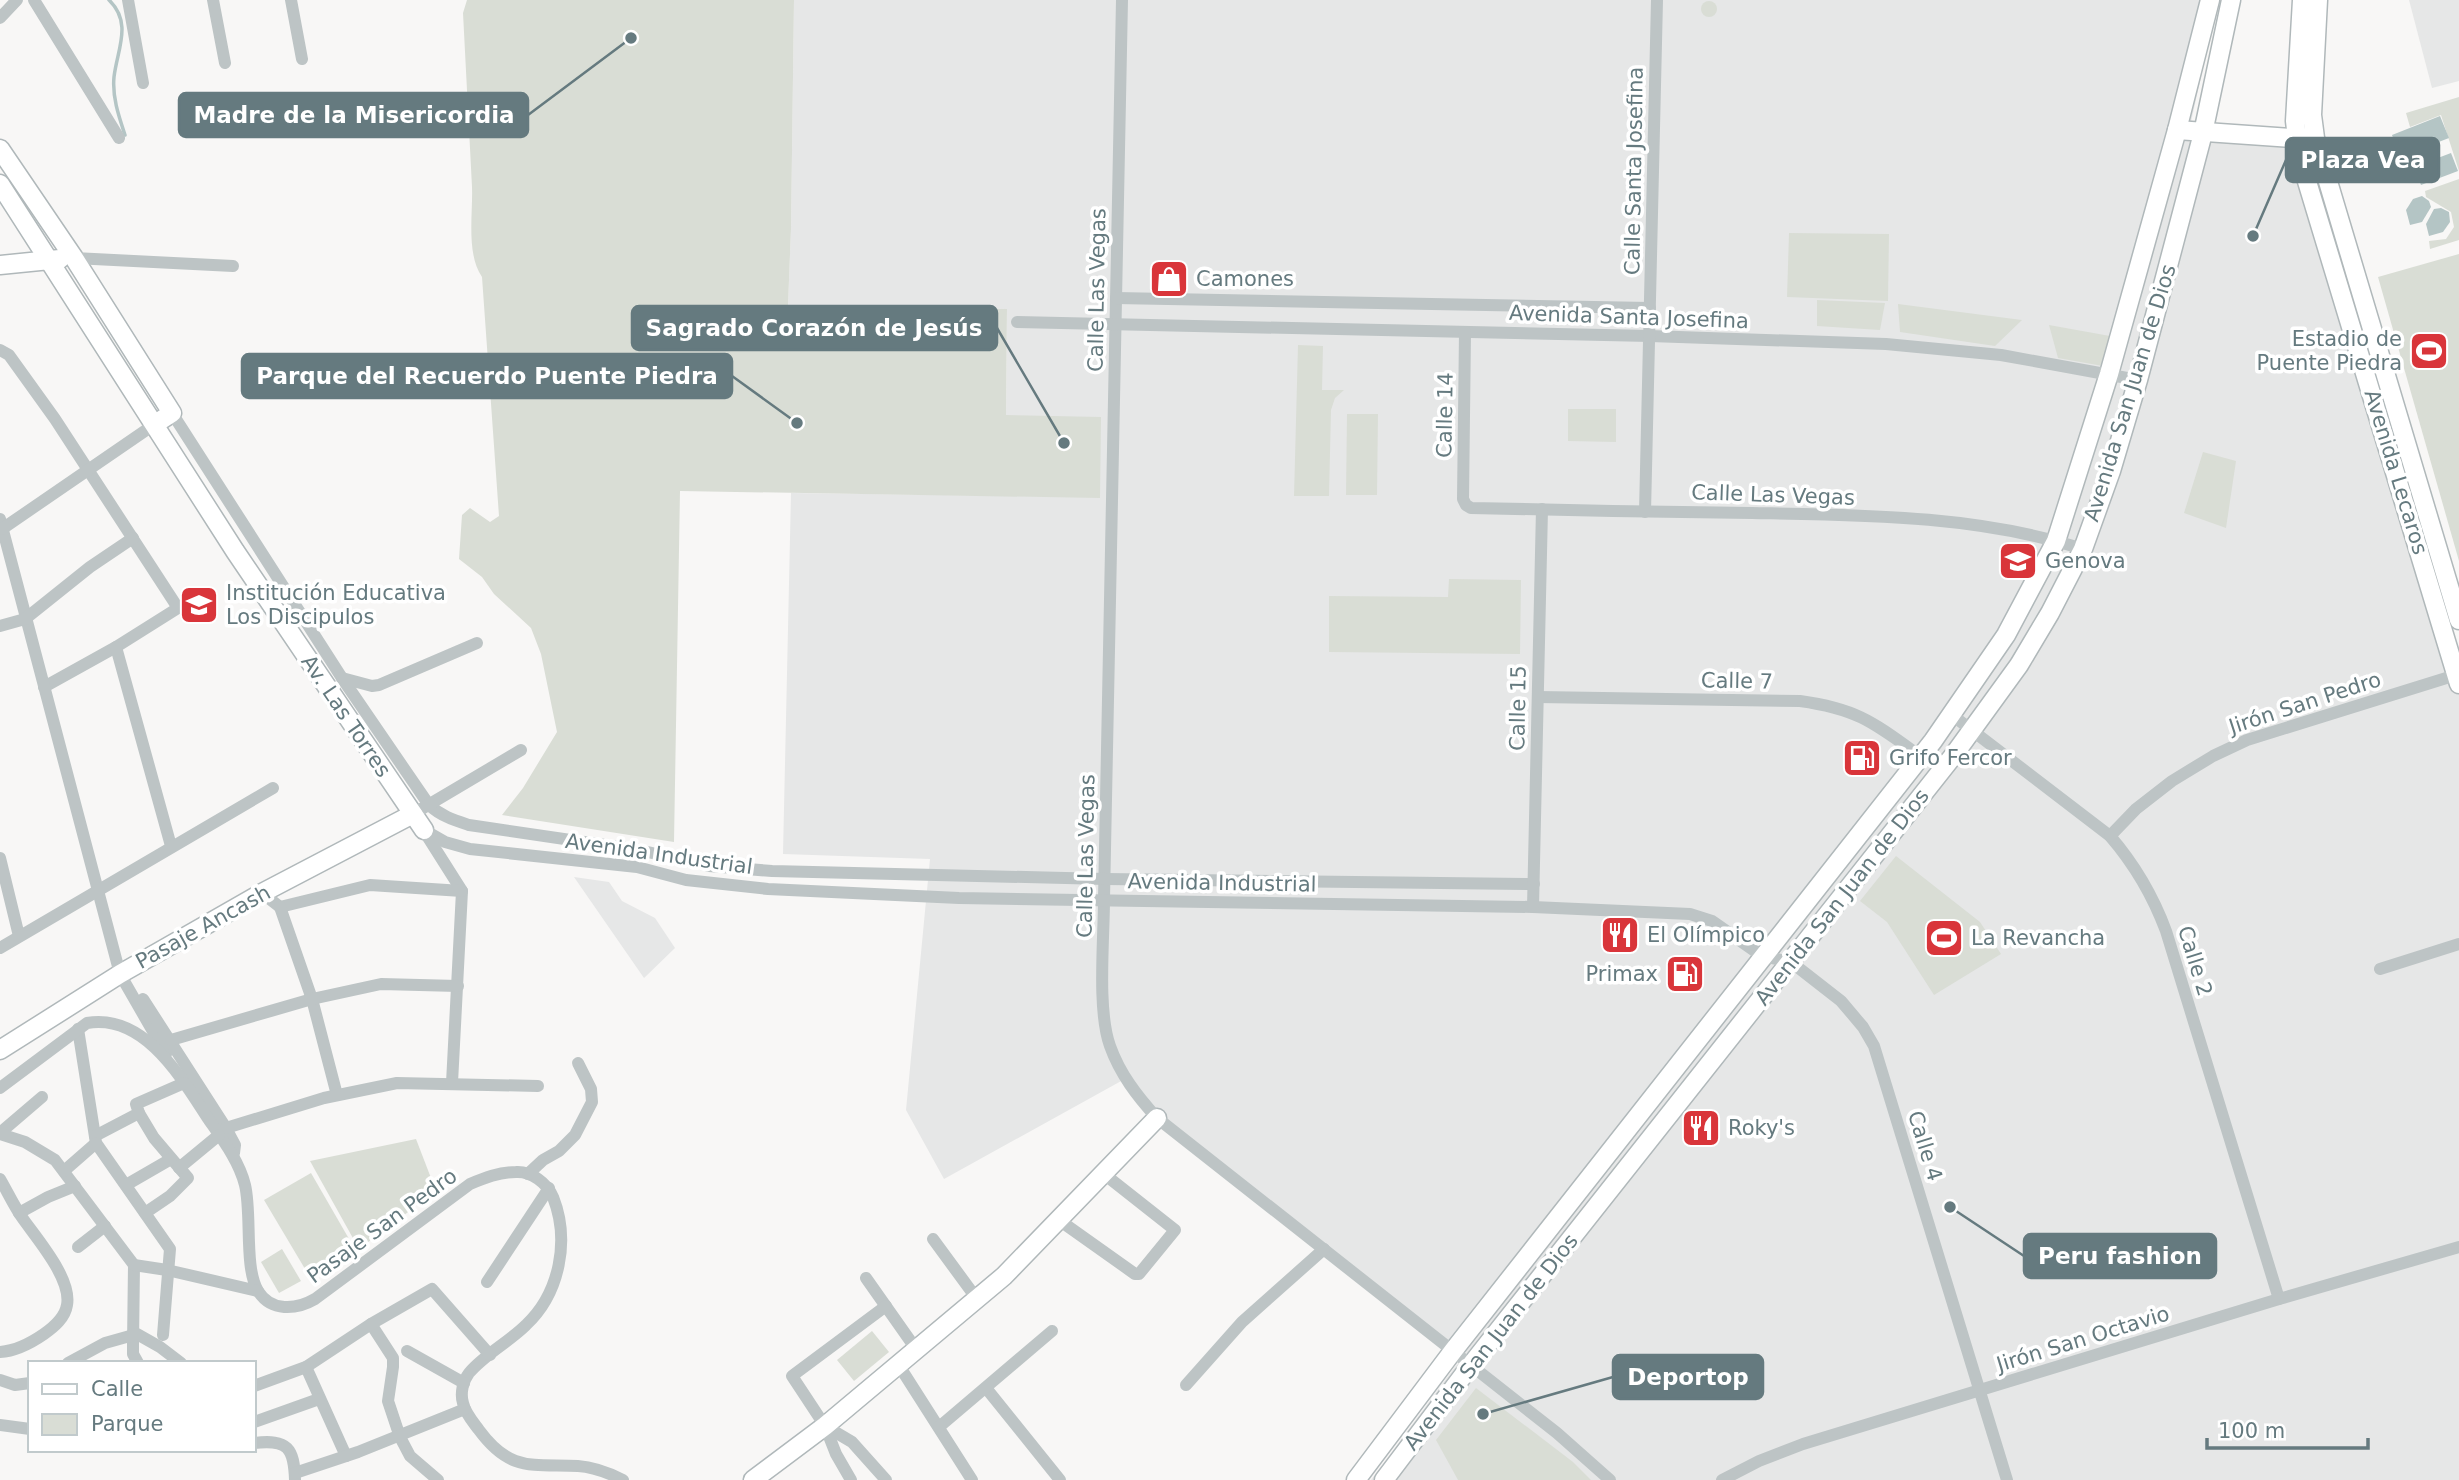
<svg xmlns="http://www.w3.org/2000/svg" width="2459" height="1480" font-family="'DejaVu Sans',sans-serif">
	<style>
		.built { fill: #e6e7e7 }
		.green { fill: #d9ddd5 }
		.water { fill: #b4c5c5 }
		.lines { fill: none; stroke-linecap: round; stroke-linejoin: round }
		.stream { stroke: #b4c5c5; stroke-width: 3.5 }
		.secondary-casing { stroke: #b0b8ba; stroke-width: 21 }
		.street { stroke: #bdc4c5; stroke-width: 12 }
		.secondary { stroke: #fff; stroke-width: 18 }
		.labels { text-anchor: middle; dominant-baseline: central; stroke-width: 7; stroke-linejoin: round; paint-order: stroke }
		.street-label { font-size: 21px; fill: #657a7f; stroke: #fff }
		.poi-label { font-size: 21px; fill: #657a7f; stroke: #fff; text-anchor: start }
		.leader { fill: none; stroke: #657a7f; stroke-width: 2.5 }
		.callout-dot { fill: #657a7f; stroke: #fff; stroke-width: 2.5 }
		.callout { fill: #657a7f; stroke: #657a7f; stroke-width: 2.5 }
		.callout-label { font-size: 23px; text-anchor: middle; font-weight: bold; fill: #fff }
	</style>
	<rect width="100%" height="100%" fill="#f8f7f6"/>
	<g class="built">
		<polygon points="794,0 2218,0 2189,131 2289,147 2320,179 2459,656 2459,1480 1371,1480 1460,1360 1160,1122 1123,1080 944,1179 906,1110 930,859 783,854 791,493 1100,497 1006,416 1007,309 788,306 791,229"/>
		<polygon points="2409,0 2459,0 2459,81 2432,88"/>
		<polygon points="574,877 609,882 622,901 655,918 675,948 644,978"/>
	</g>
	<g class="green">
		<path d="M467,0H794L791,229L788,306L1007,309L1006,415L1101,417L1100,498L680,491L674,842L502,815L523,788L557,732L541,654L531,628L494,594L482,577L459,559L462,515L470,508L490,522L499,516L482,277C466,254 473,214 472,187C469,129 466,71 463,13Z"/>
		<circle cx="1709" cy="9" r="8"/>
		<polygon points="2459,97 2459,171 2441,115 2410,127 2406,113"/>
		<polygon points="2459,179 2459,240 2430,249 2429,241 2446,239 2454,227 2451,212 2426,197 2425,191"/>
		<polygon points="1789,233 1889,234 1888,301 1787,297"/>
		<polygon points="2459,254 2459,561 2378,277"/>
		<polygon points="1817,300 1885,303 1880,330 1817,326"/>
		<polygon points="1898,304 2022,320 1995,346 1900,332"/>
		<polygon points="2049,325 2110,336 2103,366 2058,358"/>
		<polygon points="1298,345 1323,346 1322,390 1344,390 1335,398 1331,410 1329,496 1294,496"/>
		<polygon points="1568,409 1616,409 1616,442 1568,441"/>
		<polygon points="1347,414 1378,414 1377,495 1346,495"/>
		<polygon points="2203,452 2236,461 2226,528 2184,513"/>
		<polygon points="1449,579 1521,580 1520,654 1329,652 1329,596 1448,597"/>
		<polygon points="1896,856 1980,922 2001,954 1934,995 1887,922 1860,901"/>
		<polygon points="416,1139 436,1191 359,1249 310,1161"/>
		<polygon points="311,1173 356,1251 311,1279 264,1200"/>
		<polygon points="282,1249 301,1281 279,1293 261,1262"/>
		<polygon points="872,1331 889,1352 854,1381 837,1360"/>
		<polygon points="1476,1388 1573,1462 1591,1480 1458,1480 1436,1440"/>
	</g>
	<g class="water">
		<polygon points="2440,116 2449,138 2400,157 2392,135"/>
		<polygon points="2451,153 2458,171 2421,185 2414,167"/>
		<polygon points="2422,196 2429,201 2431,207 2422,222 2410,225 2406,210 2413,199"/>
		<polygon points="2441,208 2449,212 2450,222 2443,232 2429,236 2426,224 2434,209"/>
	</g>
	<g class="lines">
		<path class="stream" d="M109,0C133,23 117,50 114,77C112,97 119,117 125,135"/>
		<g class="secondary-casing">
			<g id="secondary">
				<polyline points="2302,0 2295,121 2299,155 2459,684"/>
				<polyline points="2318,0 2312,115 2315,138 2459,620"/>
				<polyline points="2177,130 2306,139"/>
				<polyline points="0,149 74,258 172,413 155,424"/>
				<polyline points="0,184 235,551 424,830"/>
				<polyline points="0,265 60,259"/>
				<polyline points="0,1050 120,974 262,893 413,814"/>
				<polyline points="753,1480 825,1426 1004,1276 1157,1118"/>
				<polyline points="1356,1480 1453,1351 1933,741 2006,635 2056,541 2109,374 2177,130 2210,0"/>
				<polyline points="1384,1480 1471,1365 1953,756 2019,665 2050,613 2083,549 2111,471 2138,380 2203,133 2231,0"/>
			</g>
		</g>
		<g class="street">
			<polyline points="34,0 119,138"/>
			<polyline points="128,0 143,83"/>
			<polyline points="213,0 225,63"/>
			<polyline points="291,0 302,59"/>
			<path d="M1122,0L1104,899C1104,939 1097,1010 1110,1046C1120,1074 1137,1096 1157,1118L1557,1433L1610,1480"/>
			<polyline points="0,18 17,0"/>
			<polyline points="74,258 233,266"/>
			<polyline points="1116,298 1650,308"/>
			<polyline points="1017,322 1650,336 1886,344 2001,355 2138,380"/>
			<path d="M1465,332L1463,499L1466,505L1471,508C1565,510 1658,512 1752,513C1862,515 1977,515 2083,549"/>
			<polyline points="0,350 9,355 55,419 178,608 116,647 44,687"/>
			<path d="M172,413L342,678L429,805C441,816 454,820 469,825L639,850L709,866L772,871L1105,879L1534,884"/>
			<polyline points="1645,512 1657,0"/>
			<polyline points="0,519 120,974 166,1054"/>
			<polyline points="2,529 155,424"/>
			<polyline points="0,626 25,619 90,567 133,538"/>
			<polyline points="116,647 171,846"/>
			<polyline points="342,678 372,686 379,685 477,643"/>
			<path d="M1538,697L1800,701C1858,709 1874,723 1920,756"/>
			<path d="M1952,715L2110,836C2135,865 2153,896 2166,931L2279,1299"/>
			<polyline points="413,814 521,750"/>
			<polyline points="424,830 445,842 470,849 637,867 686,880 768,889 959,898 1533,907 1690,914 1712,921 1762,956 1791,962 1841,1001 1863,1027 1874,1046 2007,1480"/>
			<polyline points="424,831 462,891 452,1083"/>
			<polyline points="2110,836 2136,809 2172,781 2213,756 2247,740 2456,675"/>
			<polyline points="0,858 19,936"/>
			<polyline points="262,893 280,907 370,885 462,891"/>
			<polyline points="280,907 312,999 337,1095"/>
			<polyline points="1533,907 1542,509"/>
			<polyline points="0,948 273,788"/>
			<polyline points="2380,969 2459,944"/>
			<polyline points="143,999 226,1128 235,1145 234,1153"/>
			<polyline points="78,1029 96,1143 170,1249 163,1335"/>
			<polyline points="171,1040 312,999 381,984 458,986"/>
			<path d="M0,1088L87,1023C145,1013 182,1079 209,1120C223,1140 239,1161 245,1185C252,1214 244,1268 258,1291C271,1312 296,1310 315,1299L470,1184C484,1178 499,1172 516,1172C531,1171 547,1183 553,1197C570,1240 560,1293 526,1325C509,1342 485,1354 469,1373C463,1381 460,1393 463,1403C465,1413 473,1422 479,1430C510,1472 531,1464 578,1466C594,1467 609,1473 623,1480"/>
			<polyline points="139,1113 154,1138 188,1178 170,1196 145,1213"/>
			<polyline points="226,1128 324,1098 397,1083 538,1086"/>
			<polyline points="0,1133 42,1097"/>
			<polyline points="0,1134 25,1142 55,1160 134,1265 133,1344 133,1354 138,1363"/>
			<polyline points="95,1136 139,1113 136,1104 184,1083"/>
			<polyline points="179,1168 219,1135"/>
			<polyline points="64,1171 96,1143"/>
			<polyline points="528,1174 543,1160 559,1151 575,1135 592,1102 591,1089 578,1063"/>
			<path d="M0,1179C7,1191 13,1204 21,1216C36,1238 72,1278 67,1305C65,1318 54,1327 44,1334C31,1343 16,1351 0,1352"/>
			<polyline points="126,1185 171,1159"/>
			<polyline points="19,1213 48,1197 75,1186"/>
			<polyline points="1059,1220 1135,1274 1139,1274 1175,1230 1104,1174"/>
			<polyline points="933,1239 977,1299"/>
			<polyline points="78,1247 105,1226"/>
			<polyline points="134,1265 167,1270 258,1291"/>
			<polyline points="866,1278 916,1349"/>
			<polyline points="487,1282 549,1188"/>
			<polyline points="371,1324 393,1358 393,1367 388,1401 400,1437 410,1456 438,1480"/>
			<polyline points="407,1351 464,1383"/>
			<polyline points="68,1363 105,1343 137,1334 160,1347 181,1363"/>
			<polyline points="898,1364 972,1480"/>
			<polyline points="306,1367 346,1456"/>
			<polyline points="0,1380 15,1385 30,1383"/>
			<polyline points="1186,1385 1242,1322 1324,1249"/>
			<polyline points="254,1386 306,1367 371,1324 432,1289 490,1355"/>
			<polyline points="986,1388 1060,1480"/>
			<polyline points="254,1422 319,1399"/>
			<polyline points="0,1425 30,1429"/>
			<polyline points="825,1426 852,1442 886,1480"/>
			<polyline points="939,1427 1052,1331"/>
			<path d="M254,1443C288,1439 294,1448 295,1480"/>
			<polyline points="295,1473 358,1452 465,1409"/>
			<polyline points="851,1480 836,1454 825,1426 792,1376 886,1306"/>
			<polyline points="1722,1480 1759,1461 1803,1444 2279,1299 2459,1247"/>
		</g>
		<use href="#secondary" class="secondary"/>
	</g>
	<defs>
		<g id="shop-square" transform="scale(2.0125)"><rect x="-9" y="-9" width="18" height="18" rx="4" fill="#d9353a" stroke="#fff"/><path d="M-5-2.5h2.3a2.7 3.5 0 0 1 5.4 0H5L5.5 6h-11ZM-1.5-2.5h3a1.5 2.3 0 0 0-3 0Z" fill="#fff"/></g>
		<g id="stadium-square" transform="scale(2.0125)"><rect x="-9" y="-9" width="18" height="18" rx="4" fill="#d9353a" stroke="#fff"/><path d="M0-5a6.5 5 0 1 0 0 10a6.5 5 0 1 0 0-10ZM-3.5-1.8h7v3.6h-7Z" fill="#fff"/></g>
		<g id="school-square" transform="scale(2.0125)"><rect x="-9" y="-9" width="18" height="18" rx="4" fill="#d9353a" stroke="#fff"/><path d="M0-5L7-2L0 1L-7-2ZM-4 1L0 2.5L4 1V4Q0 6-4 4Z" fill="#fff"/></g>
		<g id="fuel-square" transform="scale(2.0125)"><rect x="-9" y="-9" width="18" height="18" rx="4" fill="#d9353a" stroke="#fff"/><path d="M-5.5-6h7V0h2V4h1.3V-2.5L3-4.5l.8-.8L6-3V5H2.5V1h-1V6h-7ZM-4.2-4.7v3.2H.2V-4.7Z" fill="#fff"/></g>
		<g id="restaurant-square" transform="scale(2.0125)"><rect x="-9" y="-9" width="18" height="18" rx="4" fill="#d9353a" stroke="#fff"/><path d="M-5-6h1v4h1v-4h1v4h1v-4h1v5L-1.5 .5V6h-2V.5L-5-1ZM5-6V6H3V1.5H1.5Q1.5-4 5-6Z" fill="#fff"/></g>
	</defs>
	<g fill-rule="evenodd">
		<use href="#shop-square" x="1169" y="279"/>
		<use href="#stadium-square" x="2429" y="351"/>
		<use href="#school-square" x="2018" y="561"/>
		<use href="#school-square" x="199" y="605"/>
		<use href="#fuel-square" x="1862" y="758"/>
		<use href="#restaurant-square" x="1620" y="935"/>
		<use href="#stadium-square" x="1944" y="938"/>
		<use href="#fuel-square" x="1685" y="974"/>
		<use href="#restaurant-square" x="1701" y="1128"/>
	</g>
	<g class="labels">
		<g class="street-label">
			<text transform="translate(1634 171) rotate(-89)">Calle Santa Josefina</text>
			<text transform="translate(1097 290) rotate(-89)">Calle Las Vegas</text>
			<text transform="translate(1629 317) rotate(2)">Avenida Santa Josefina</text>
			<text transform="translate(2130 393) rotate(-73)">Avenida San Juan de Dios</text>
			<text transform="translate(1445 415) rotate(-89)">Calle 14</text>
			<text transform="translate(2396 472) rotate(73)">Avenida Lecaros</text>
			<text transform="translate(1773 495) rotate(2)">Calle Las Vegas</text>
			<text transform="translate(1737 681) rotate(1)">Calle 7</text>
			<text transform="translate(2305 703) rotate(-18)">Jirón San Pedro</text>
			<text transform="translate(1518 708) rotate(-89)">Calle 15</text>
			<text transform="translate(346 716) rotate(56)">Av. Las Torres</text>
			<text transform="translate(659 854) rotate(8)">Avenida Industrial</text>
			<text transform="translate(1086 856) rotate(-89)">Calle Las Vegas</text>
			<text transform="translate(1222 883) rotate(1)">Avenida Industrial</text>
			<text transform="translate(1842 897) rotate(-52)">Avenida San Juan de Dios</text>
			<text transform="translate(203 927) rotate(-29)">Pasaje Ancash</text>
			<text transform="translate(2195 961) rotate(73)">Calle 2</text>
			<text transform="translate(1925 1146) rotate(73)">Calle 4</text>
			<text transform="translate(382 1226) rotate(-36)">Pasaje San Pedro</text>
			<text transform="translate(2083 1339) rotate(-17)">Jirón San Octavio</text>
			<text transform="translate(1491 1342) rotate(-52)">Avenida San Juan de Dios</text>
		</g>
		<g class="poi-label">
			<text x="1196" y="279">Camones</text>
			<text x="2402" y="339" text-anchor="end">Estadio de<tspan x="2402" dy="24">Puente Piedra</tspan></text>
			<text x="2045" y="561">Genova</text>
			<text x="226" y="593">Institución Educativa<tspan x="226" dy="24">Los Discipulos</tspan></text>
			<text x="1889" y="758">Grifo Fercor</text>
			<text x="1647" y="935">El Olímpico</text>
			<text x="1971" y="938">La Revancha</text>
			<text x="1658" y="974" text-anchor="end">Primax</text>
			<text x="1728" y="1128">Roky's</text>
		</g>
	</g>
	<path class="leader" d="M631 38L528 115M2253 236L2286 160M1064 443L997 328M797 423L732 376M1950 1207L2024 1256M1483 1414L1613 1377"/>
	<g class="callout-dot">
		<circle cx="631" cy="38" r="7"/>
		<circle cx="2253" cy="236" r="7"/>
		<circle cx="1064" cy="443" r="7"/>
		<circle cx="797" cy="423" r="7"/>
		<circle cx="1950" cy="1207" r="7"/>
		<circle cx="1483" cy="1414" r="7"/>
	</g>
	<g class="callout">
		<rect x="179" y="93" width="349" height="44" rx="7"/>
		<rect x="2286" y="138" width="153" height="44" rx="7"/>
		<rect x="632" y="306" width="365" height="44" rx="7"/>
		<rect x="242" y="354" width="490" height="44" rx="7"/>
		<rect x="2024" y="1234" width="192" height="44" rx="7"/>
		<rect x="1613" y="1355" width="150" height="44" rx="7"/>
	</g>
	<g class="callout-label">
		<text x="354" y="123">Madre de la Misericordia</text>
		<text x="2363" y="168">Plaza Vea</text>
		<text x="814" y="336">Sagrado Corazón de Jesús</text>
		<text x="487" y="384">Parque del Recuerdo Puente Piedra</text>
		<text x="2120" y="1264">Peru fashion</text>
		<text x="1688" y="1385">Deportop</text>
	</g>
	<rect x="28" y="1361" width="228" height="91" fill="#ffffff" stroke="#c1cacc" stroke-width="2"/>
	<rect x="42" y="1384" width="35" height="10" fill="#ffffff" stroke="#c1cacc" stroke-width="2"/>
	<text x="91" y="1396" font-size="21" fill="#657a7f">Calle</text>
	<rect x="42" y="1414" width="35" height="21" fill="#d9ddd5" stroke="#c1cacc" stroke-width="2"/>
	<text x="91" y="1431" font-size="21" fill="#657a7f">Parque</text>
	<path d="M2207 1438v10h161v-10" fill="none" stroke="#657a7f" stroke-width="3.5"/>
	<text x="2218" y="1438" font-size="21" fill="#657a7f" stroke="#ffffff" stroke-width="5" paint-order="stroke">100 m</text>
</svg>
